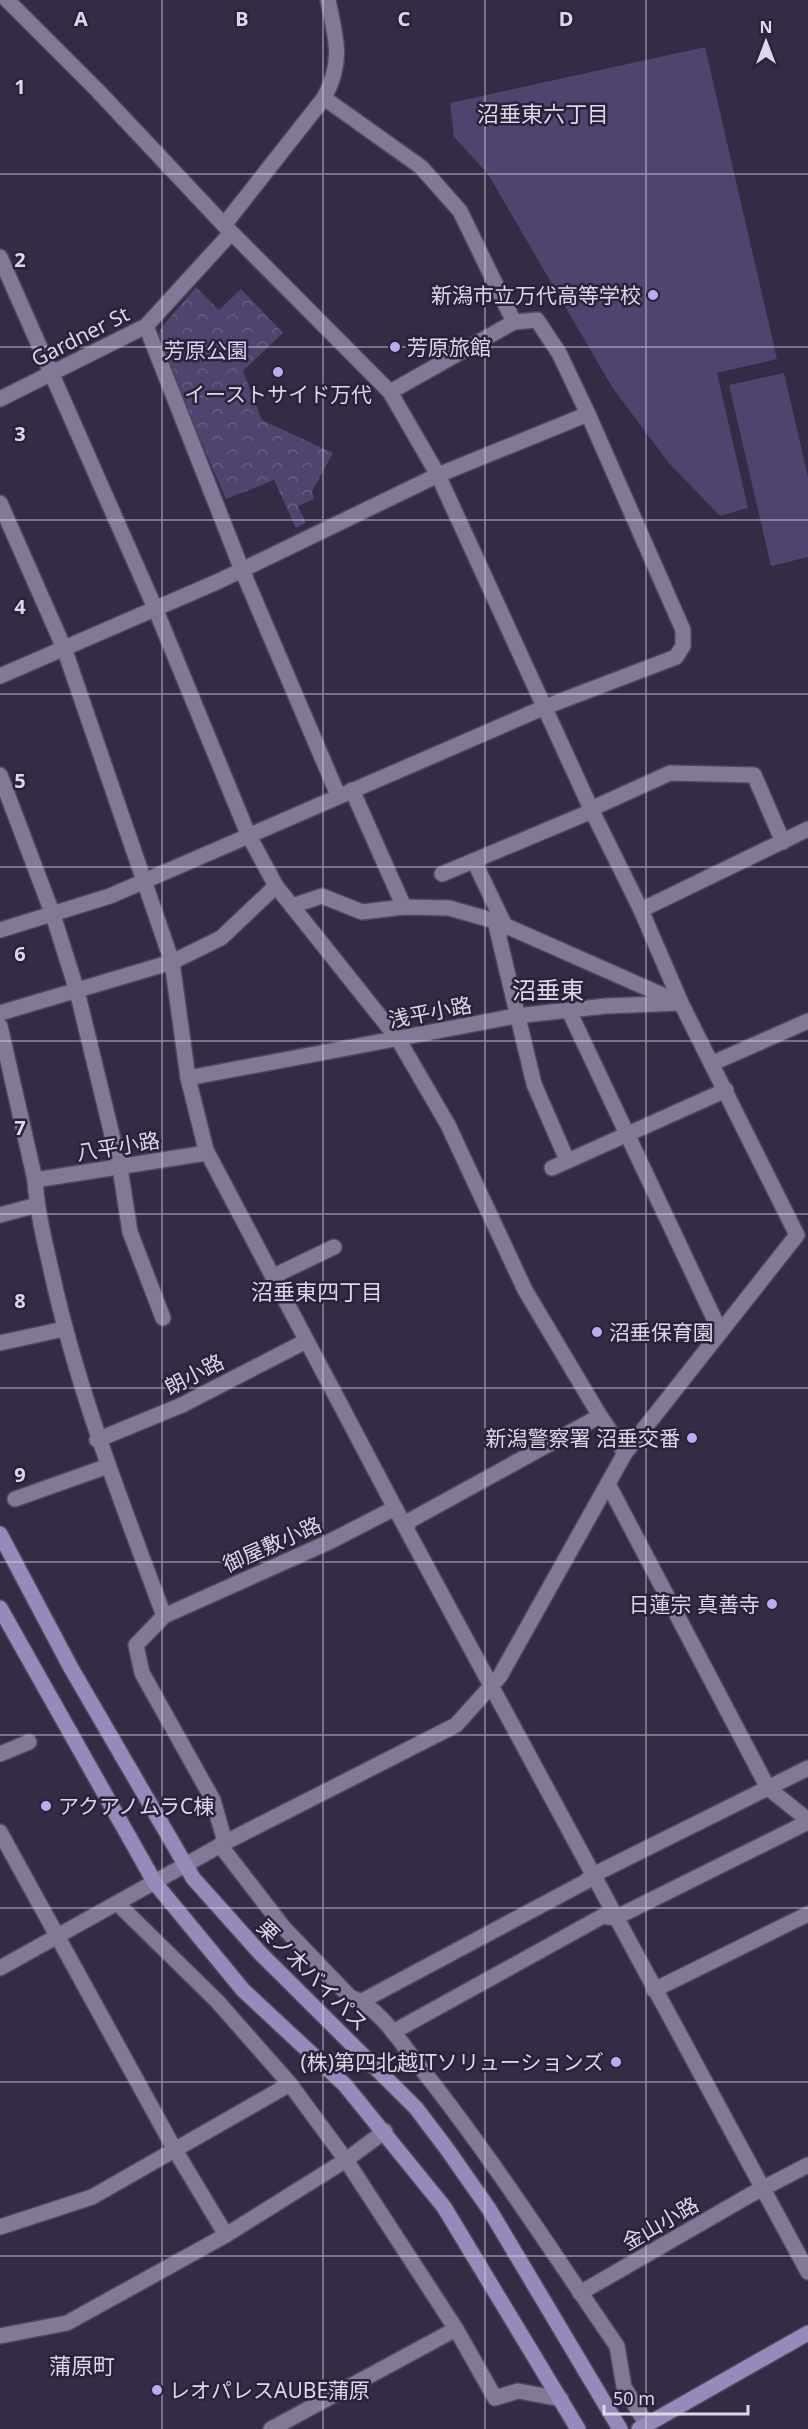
<svg xmlns="http://www.w3.org/2000/svg" width="808" height="2429" font-family="'Noto Sans','Noto Sans JP',sans-serif">
	<style>
		.park { fill: url(#park-crowns) }
		.garden { fill: #50436d }
		.lines { fill: none; stroke-linecap: round; stroke-linejoin: round }
		.minor-casing { stroke: #4d475b; stroke-width: 18 }
		.major-casing { stroke: #4d475b; stroke-width: 18 }
		.minor { stroke: #817995; stroke-width: 15 }
		.major { stroke: #9889bb; stroke-width: 15 }
		.grid { fill: none; stroke: #dcd8e8; stroke-width: 1.5; stroke-opacity: 0.55 }
		.poi-dot { fill: #c0a8f4; stroke: #292239; stroke-width: 2 }
		.labels { text-anchor: middle; dominant-baseline: central; stroke-width: 5; stroke-linejoin: round; paint-order: stroke }
		.poi-label { font-size: 21px; fill: #dcd8e8; stroke: #292239; text-anchor: end }
		.street-label { font-size: 21px; fill: #dcd8e8; stroke: #292239 }
		.park-label { font-size: 21px; fill: #dad0f2; stroke: #292239 }
		.neighbourhood-label { font-size: 22px; fill: #dcd8e8; stroke: #292239 }
		.quarter-label { font-size: 24px; fill: #dcd8e8; stroke: #292239 }
		.grid-label { font-size: 20px; text-anchor: middle; font-weight: bold; fill: #dcd8e8; stroke: #292239; stroke-width: 5; stroke-linejoin: round; paint-order: stroke }
	</style>
	<defs>
		<pattern id="park-crowns" width="20" height="18" patternUnits="userSpaceOnUse" patternTransform="scale(1.5)"><rect width="20" height="18" fill="#50436d"/><path d="M2 6a3 3 0 1 1 6 0M12 15a3 3 0 1 1 6 0" fill="none" stroke="#695d82"/></pattern>
	</defs>
	<rect width="100%" height="100%" fill="#332c44"/>
	<polygon class="park" points="196,287 219,310 241,289 283,333 243,371 262,420 333,453 312,491 314,499 298,506 306,523 296,528 274,480 226,499 157,339 161,328"/>
	<g class="garden">
		<polygon points="705,47 777,359 717,373 748,508 720,516 668,462 612,387 488,174 454,137 450,103"/>
		<polygon points="784,373 808,477 808,557 771,566 729,385"/>
	</g>
	<g class="lines">
		<g class="minor-casing">
			<g id="minor">
				<polyline points="324,98 421,167 460,211 514,322"/>
				<path d="M224,225L324,98C344,61 336,39 328,0"/>
				<polyline points="0,257 155,608 248,834 276,886 398,1039 448,1125 525,1290 600,1416 625,1453"/>
				<polyline points="146,326 242,570 338,795"/>
				<polyline points="0,399 146,326 231,233"/>
				<polyline points="0,503 64,648 172,962 188,1078 206,1150 395,1508 808,2272"/>
				<polyline points="0,676 219,581 438,475 588,414"/>
				<polyline points="0,775 53,915 77,991 120,1168 130,1232 163,1318"/>
				<polyline points="352,790 404,907"/>
				<polyline points="593,808 670,773 754,775 783,842"/>
				<polyline points="474,861 506,928"/>
				<polyline points="442,874 592,811"/>
				<polyline points="292,906 322,896 362,912 404,907 449,908 495,921 676,1001"/>
				<polyline points="641,910 808,829"/>
				<polyline points="495,921 534,1084 567,1160"/>
				<polyline points="0,930 110,896 545,707 676,657 683,646 683,630 588,414 559,353 537,320 514,322 390,392"/>
				<polyline points="569,1011 720,1331"/>
				<polyline points="0,1013 172,962 221,938 276,886"/>
				<path d="M0,1026L35,1180C37,1212 45,1243 52,1274C78,1392 122,1503 164,1616"/>
				<polyline points="713,1063 808,1021"/>
				<polyline points="188,1078 516,1016 606,1006 681,1003"/>
				<polyline points="552,1168 726,1090"/>
				<polyline points="35,1180 200,1154 206,1150"/>
				<polyline points="0,1215 37,1205"/>
				<polyline points="275,1279 280,1273 334,1247"/>
				<polyline points="0,1343 64,1329"/>
				<polyline points="97,1440 182,1405 306,1341"/>
				<polyline points="608,1484 768,1788 808,1820"/>
				<polyline points="15,1499 108,1466"/>
				<polyline points="407,1529 409,1521 600,1416"/>
				<polyline points="0,1754 29,1742"/>
				<polyline points="0,1832 175,2150 226,2235"/>
				<polyline points="225,1842 213,1800 142,1673 136,1645 164,1616 329,1542 395,1508"/>
				<path d="M220,1845L284,1928L350,1997C379,2006 401,2043 420,2067C491,2156 552,2252 617,2346L624,2387L647,2425"/>
				<polyline points="117,1903 217,2001 290,2084 346,2160 456,2329 495,2398 518,2391 561,2399"/>
				<polyline points="0,1968 230,1840 456,1725 500,1676 625,1453 797,1235 681,1003 641,910 592,811 438,475 390,392 224,225 98,91 7,0"/>
				<polyline points="654,1990 808,1914"/>
				<polyline points="362,2001 585,1882 593,1875 808,1768"/>
				<polyline points="393,2032 603,1916 615,1918 808,1822"/>
				<polyline points="0,2227 92,2197 290,2084"/>
				<polyline points="580,2293 750,2195 808,2165"/>
				<polyline points="0,2336 67,2323 226,2235 346,2160 385,2131"/>
				<polyline points="271,2429 456,2329"/>
			</g>
		</g>
		<g class="major-casing">
			<g id="major">
				<polyline points="0,1534 71,1668 193,1878 260,1953 416,2108 447,2149 489,2209 620,2429"/>
				<polyline points="0,1608 155,1883 243,1990 345,2085 444,2207 578,2429"/>
				<polyline points="639,2429 808,2333"/>
			</g>
		</g>
		<use href="#minor" class="minor"/>
		<use href="#major" class="major"/>
	</g>
	<path class="grid" d="M162,0V2429M323,0V2429M485,0V2429M646,0V2429M0,174H808M0,347H808M0,520H808M0,694H808M0,867H808M0,1041H808M0,1214H808M0,1388H808M0,1562H808M0,1735H808M0,1908H808M0,2082H808M0,2256H808"/>
	<g class="poi-dot">
		<circle cx="653" cy="295" r="6"/>
		<circle cx="395" cy="347" r="6"/>
		<circle cx="278" cy="372" r="6"/>
		<circle cx="597" cy="1332" r="6"/>
		<circle cx="692" cy="1438" r="6"/>
		<circle cx="772" cy="1604" r="6"/>
		<circle cx="46" cy="1806" r="6"/>
		<circle cx="616" cy="2062" r="6"/>
		<circle cx="157" cy="2390" r="6"/>
	</g>
	<g class="labels">
		<g class="poi-label">
			<text x="641" y="295">新潟市立万代高等学校</text>
			<text x="407" y="347" text-anchor="start">芳原旅館</text>
			<text x="278" y="394" text-anchor="middle">イーストサイド万代</text>
			<text x="609" y="1332" text-anchor="start">沼垂保育園</text>
			<text x="680" y="1438">新潟警察署 沼垂交番</text>
			<text x="760" y="1604">日蓮宗 真善寺</text>
			<text x="58" y="1806" text-anchor="start">アクアノムラC棟</text>
			<text x="604" y="2062">(株)第四北越ITソリューションズ</text>
			<text x="169" y="2390" text-anchor="start">レオパレスAUBE蒲原</text>
		</g>
		<g class="street-label">
			<text transform="translate(80 336) rotate(-27)">Gardner St</text>
			<text transform="translate(430 1012) rotate(-11)">浅平小路</text>
			<text transform="translate(118 1146) rotate(-9)">八平小路</text>
			<text transform="translate(194 1374) rotate(-27)">朗小路</text>
			<text transform="translate(272 1544) rotate(-24)">御屋敷小路</text>
			<text transform="translate(313 1975) rotate(45)">栗ノ木バイパス</text>
			<text transform="translate(660 2223) rotate(-30)">金山小路</text>
		</g>
		<g class="park-label">
			<text x="206" y="350">芳原公園</text>
		</g>
		<g class="neighbourhood-label">
			<text x="543" y="113">沼垂東六丁目</text>
			<text x="317" y="1291">沼垂東四丁目</text>
			<text x="82" y="2365">蒲原町</text>
		</g>
		<g class="quarter-label">
			<text x="548" y="989">沼垂東</text>
		</g>
	</g>
	<g class="grid-label">
		<text x="81" y="26">A</text>
		<text x="242" y="26">B</text>
		<text x="404" y="26">C</text>
		<text x="566" y="26">D</text>
		<text x="20" y="94">1</text>
		<text x="20" y="267">2</text>
		<text x="20" y="441">3</text>
		<text x="20" y="614">4</text>
		<text x="20" y="788">5</text>
		<text x="20" y="961">6</text>
		<text x="20" y="1135">7</text>
		<text x="20" y="1308">8</text>
		<text x="20" y="1482">9</text>
	</g>
	<g transform="translate(766 42)" stroke="#292239" stroke-width="4.5" paint-order="stroke">
	<path d="M0-4.5L10 22L0 15L-10 22Z" fill="#dcd8e8"/>
	<text y="-9" font-size="16" font-weight="bold" text-anchor="middle" fill="#dcd8e8">N</text>
	</g>
	<path d="M604 2405v9h144v-9" fill="none" stroke="#dcd8e8" stroke-width="3"/>
	<text x="613" y="2405" font-size="18" fill="#dcd8e8" stroke="#292239" stroke-width="4.5" paint-order="stroke">50 m</text>
</svg>
